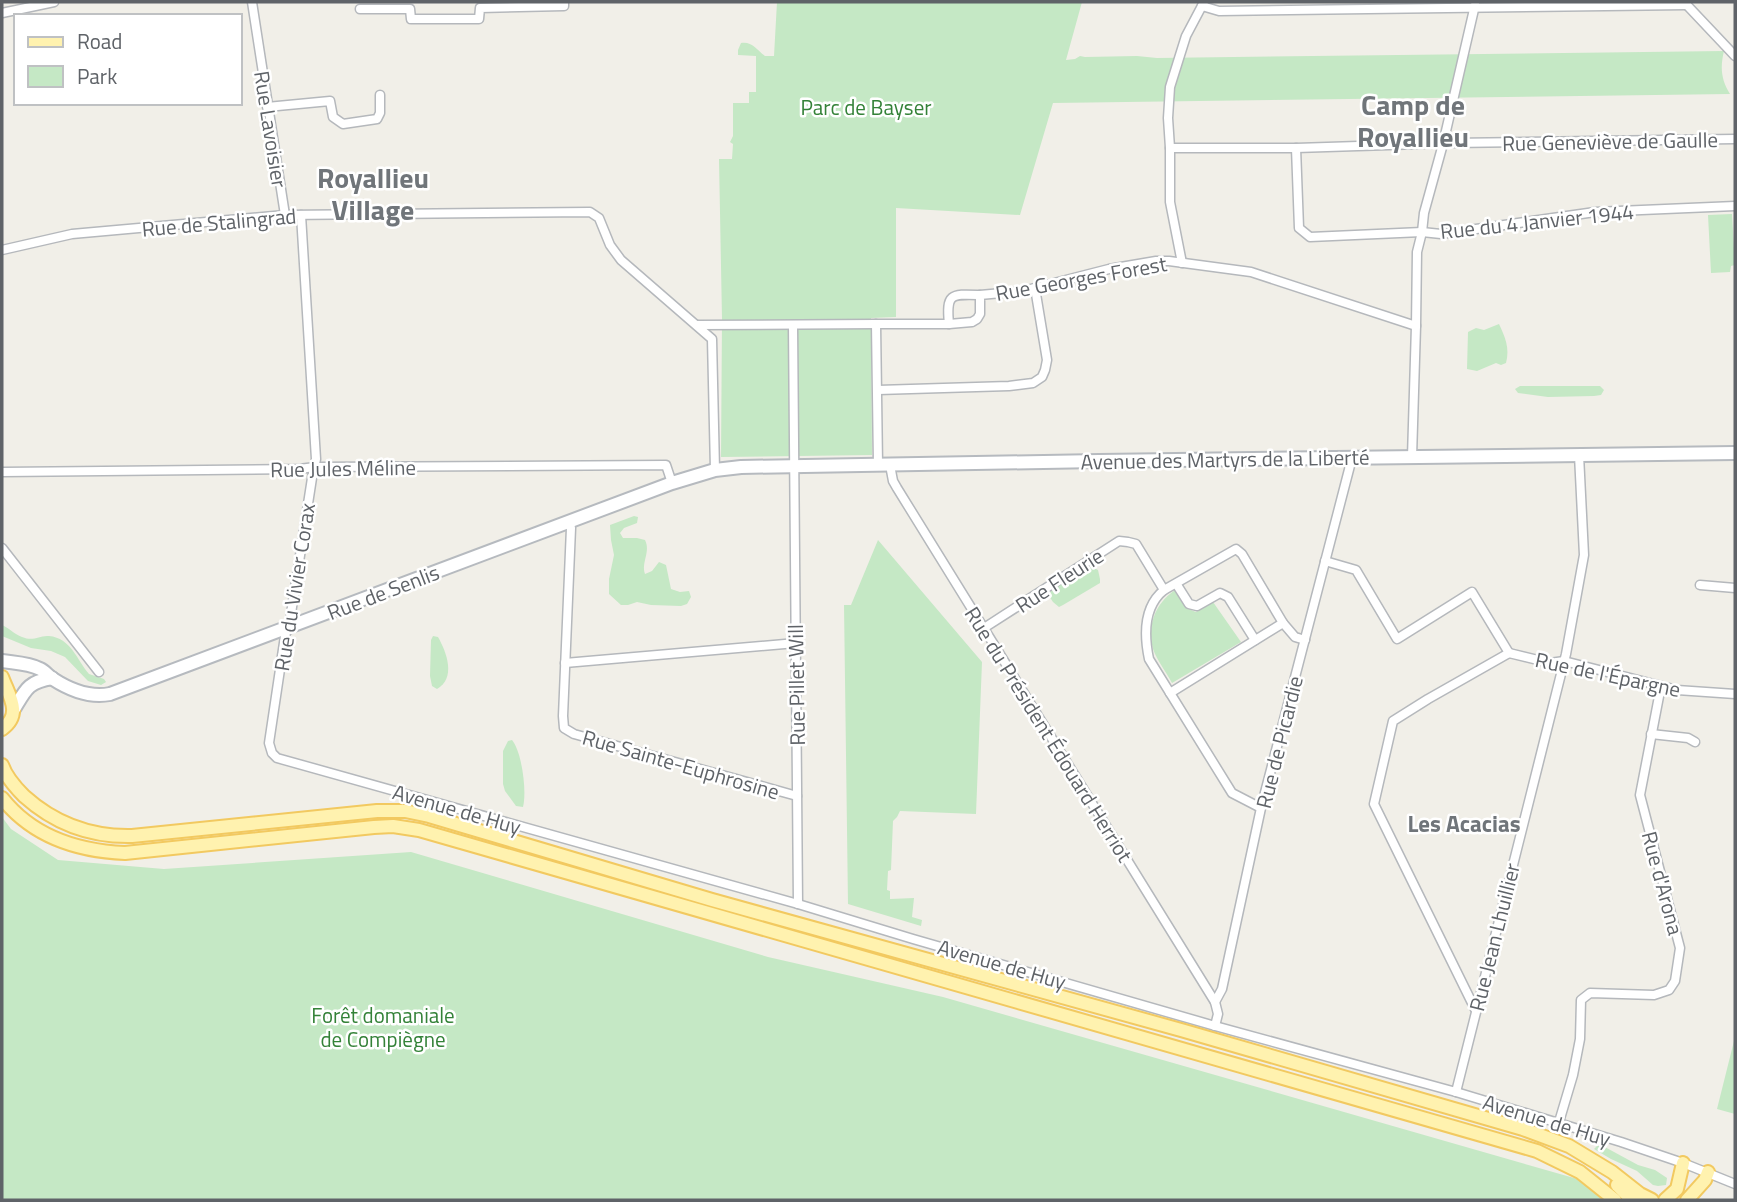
<svg xmlns="http://www.w3.org/2000/svg" width="1737" height="1202" font-family="'Titillium Web',sans-serif">
	<style>
		.green { fill: #c5e8c5 }
		.lines { fill: none; stroke-linecap: round; stroke-linejoin: round }
		.street-casing { stroke: #b5b8bc; stroke-width: 11 }
		.secondary-casing { stroke: #b6babf; stroke-width: 16 }
		.primary-casing { stroke: #f2c960; stroke-width: 16 }
		.street { stroke: #fff; stroke-width: 8 }
		.secondary { stroke: #fff; stroke-width: 12 }
		.primary { stroke: #fff2af; stroke-width: 12 }
		.labels { text-anchor: middle; dominant-baseline: central; stroke-width: 5; stroke-linejoin: round; paint-order: stroke }
		.park-label { font-size: 21px; fill: #348238; stroke: #fff }
		.street-label { font-size: 21px; fill: #5f6368; stroke: #fff }
		.neighbourhood-label { font-size: 23px; font-weight: bold; fill: #70757a; stroke: #fff }
		.district-label { font-size: 28px; font-weight: bold; fill: #70757a; stroke: #fff }
	</style>
	<rect width="100%" height="100%" fill="#f1efe8"/>
	<g class="green">
		<path d="M777,2H1082L1066,60L1075,59L1080,56L1085,57L1137,56L1157,58L1724,51C1720,67 1721,80 1730,94L1053,103L1020,215L896,208V317L871,318L872,455L721,457L722,319L719,159H732L733,144L730,142L733,136V103H749V92H756V56L738,55V50L741,43C752,41 757,50 765,56H774Z"/>
		<polygon points="1732,214 1735,265 1731,266 1730,272 1711,273 1708,215"/>
		<path d="M1499,324C1505,337 1510,348 1506,363L1501,365L1496,363L1477,371L1467,369L1468,332L1476,328L1484,330Z"/>
		<polygon points="1520,386 1600,386 1604,390 1601,395 1594,396 1548,397 1518,393 1515,389"/>
		<path d="M634,516L638,517L637,523L624,528L620,533L623,538H637L645,540C651,552 641,562 645,574L652,571L659,562L666,565L671,589L680,592L689,591L691,597L687,604L681,606L651,605L637,602L628,605H621L609,594V579L614,555L611,540L610,525Z"/>
		<polygon points="878,540 982,662 976,814 900,811 897,817 893,821 891,870 888,871 887,890 890,891 890,899 914,898 912,917 922,920 921,926 848,904 844,605 851,605"/>
		<polygon points="1092,567 1098,570 1100,579 1100,583 1063,605 1059,607 1053,602 1049,596 1052,589 1086,569"/>
		<path d="M1175,590C1180,600 1185,609 1196,612L1213,602L1241,642L1172,683C1166,672 1157,660 1153,649C1147,625 1155,604 1175,590Z"/>
		<path d="M2,625C9,628 14,634 22,637C34,642 39,635 49,636C71,638 77,660 89,674L104,679L106,682L101,685L88,681L65,657L51,651L31,648L2,636Z"/>
		<path d="M433,636L438,637C447,653 456,678 437,689L432,686L430,676L431,640Z"/>
		<path d="M512,740C522,752 527,792 523,807L516,806L505,791L503,784V751L508,741Z"/>
		<polygon points="2,817 11,829 58,860 164,869 411,852 768,957 943,997 1588,1182 1604,1200 2,1200"/>
		<polygon points="1735,1037 1735,1114 1717,1109"/>
		<polygon points="1597,1146 1603,1146 1638,1165 1655,1170 1667,1178 1666,1185 1658,1186 1653,1185 1637,1171 1611,1159 1594,1149"/>
	</g>
	<g class="lines">
		<g class="street-casing">
			<g id="street">
				<polyline points="252,2 285,215"/>
				<polyline points="1684,2 1735,56"/>
				<polyline points="1202,6 1219,11 1687,5"/>
				<polyline points="360,9 410,9 411,19 479,19 480,8 564,6 564,2"/>
				<polyline points="2,13 54,2"/>
				<polyline points="267,107 330,101 333,117 343,124 377,119 380,113 380,95"/>
				<polyline points="1170,148 1296,148 1451,143 1735,139"/>
				<polyline points="1296,148 1299,228 1310,237 1422,232 1441,234 1595,212 1735,206"/>
				<polyline points="301,215 316,459 312,478 290,620 285,636 269,743 272,753 277,758 798,904 913,939 1215,1026 1456,1092 1621,1142 1683,1163 1735,1184"/>
				<polyline points="2,250 72,234 285,215 590,212 599,218 610,245 621,260 712,339 715,470"/>
				<polyline points="1182,263 1170,202 1170,148 1168,118 1170,87 1186,36 1204,2"/>
				<path d="M949,324C946,293 951,294 980,295"/>
				<polyline points="697,325 876,324"/>
				<polyline points="793,325 798,904"/>
				<polyline points="1416,326 1417,252 1422,232 1424,213 1443,144 1475,5"/>
				<polyline points="878,390 1009,386 1033,383 1042,377 1045,370 1047,360 1035,288"/>
				<polyline points="878,465 876,324 949,324 972,322 977,319 980,314 980,295 1023,291 1109,269 1156,261 1169,261 1251,272 1416,326 1412,457"/>
				<polyline points="890,465 893,481 897,488 1215,1002"/>
				<polyline points="2,472 299,469 315,467 666,465 672,483"/>
				<polyline points="569,521 571,528 563,716 564,728 574,734 797,796"/>
				<polyline points="2,548 99,672"/>
				<polyline points="1325,561 1356,570 1397,639 1472,592 1509,653"/>
				<polyline points="1177,585 1189,604 1197,606 1220,593 1228,597 1255,640"/>
				<polyline points="1700,585 1735,588"/>
				<polyline points="984,628 1119,541 1128,542 1136,544 1164,590"/>
				<polyline points="565,663 796,643"/>
				<polyline points="1170,693 1283,623"/>
				<polyline points="1651,734 1688,738 1695,742"/>
				<path d="M1261,808L1232,793L1149,659C1144,635 1143,607 1164,590L1236,549L1242,554L1283,623L1295,637L1305,640"/>
				<polyline points="1475,1009 1374,804 1393,721 1428,699 1509,653 1550,663 1564,661 1677,690 1735,694"/>
				<polyline points="1215,1026 1218,1014 1215,1002 1222,989 1261,808 1352,458"/>
				<polyline points="1456,1092 1566,654 1584,555 1579,455"/>
				<polyline points="1559,1122 1573,1075 1580,1039 1581,1000 1590,993 1654,995 1669,990 1675,981 1680,948 1640,795 1661,686"/>
			</g>
		</g>
		<g class="secondary-casing">
			<g id="secondary">
				<path d="M2,661C14,663 28,663 40,669C45,671 48,676 53,679C70,690 89,698 110,694L672,483L715,470L741,467L1099,461L1735,453"/>
				<path d="M14,709C26,689 28,682 52,678"/>
			</g>
		</g>
		<g class="primary-casing">
			<g id="primary">
				<path d="M2,677C9,696 23,714 2,729"/>
				<path d="M2,765C6,777 15,787 24,796C55,824 90,837 132,836L377,811H405L429,816L712,900L1181,1030L1523,1129L1569,1146L1612,1172L1640,1194L1652,1200"/>
				<path d="M2,798C32,836 77,851 125,853L374,827L393,826L419,830L1537,1151L1580,1172L1615,1200"/>
				<polyline points="1617,1185 1632,1200"/>
				<polyline points="1665,1200 1677,1189 1683,1163"/>
				<polyline points="1687,1200 1705,1180 1708,1172"/>
			</g>
		</g>
		<use href="#street" class="street"/>
		<use href="#secondary" class="secondary"/>
		<use href="#primary" class="primary"/>
	</g>
	<g class="labels">
		<g class="park-label">
			<text x="866" y="107">Parc de Bayser</text>
			<text x="383" y="1015">Forêt domaniale<tspan x="383" dy="24">de Compiègne</tspan></text>
		</g>
		<g class="street-label">
			<text transform="translate(271 129) rotate(81)">Rue Lavoisier</text>
			<text transform="translate(1610 141) rotate(-1)">Rue Geneviève de Gaulle</text>
			<text transform="translate(1537 221) rotate(-6)">Rue du 4 Janvier 1944</text>
			<text transform="translate(219 222) rotate(-5)">Rue de Stalingrad</text>
			<text transform="translate(1081 278) rotate(-10)">Rue Georges Forest</text>
			<text transform="translate(1225 459) rotate(-1)">Avenue des Martyrs de la Liberté</text>
			<text transform="translate(343 468) rotate(-1)">Rue Jules Méline</text>
			<text transform="translate(1059 580) rotate(-33)">Rue Fleurie</text>
			<text transform="translate(294 587) rotate(-81)">Rue du Vivier Corax</text>
			<text transform="translate(383 592) rotate(-21)">Rue de Senlis</text>
			<text transform="translate(1608 674) rotate(12)">Rue de l'Épargne</text>
			<text transform="translate(796 685) rotate(-91)">Rue Pillet Will</text>
			<text transform="translate(1049 734) rotate(58)">Rue du Président Édouard Herriot</text>
			<text transform="translate(1279 742) rotate(-76)">Rue de Picardie</text>
			<text transform="translate(681 764) rotate(16)">Rue Sainte-Euphrosine</text>
			<text transform="translate(457 809) rotate(16)">Avenue de Huy</text>
			<text transform="translate(1663 883) rotate(75)">Rue d'Arona</text>
			<text transform="translate(1494 937) rotate(-76)">Rue Jean Lhuillier</text>
			<text transform="translate(1002 964) rotate(16)">Avenue de Huy</text>
			<text transform="translate(1547 1120) rotate(17)">Avenue de Huy</text>
		</g>
		<g class="neighbourhood-label">
			<text x="1464" y="823">Les Acacias</text>
		</g>
		<g class="district-label">
			<text x="1413" y="104">Camp de<tspan x="1413" dy="32">Royallieu</tspan></text>
			<text x="373" y="177">Royallieu<tspan x="373" dy="32">Village</tspan></text>
		</g>
	</g>
	<rect width="1737" height="1202" fill="none" stroke="#5f6368" stroke-width="7"/>
	<rect x="14" y="14" width="228" height="91" fill="#ffffff" stroke="#bfc1c3" stroke-width="2"/>
	<rect x="28" y="37" width="35" height="10" fill="#fff2af" stroke="#bfc1c3" stroke-width="2"/>
	<text x="77" y="49" font-size="21" fill="#5f6368">Road</text>
	<rect x="28" y="66" width="35" height="21" fill="#c5e8c5" stroke="#bfc1c3" stroke-width="2"/>
	<text x="77" y="84" font-size="21" fill="#5f6368">Park</text>
</svg>
